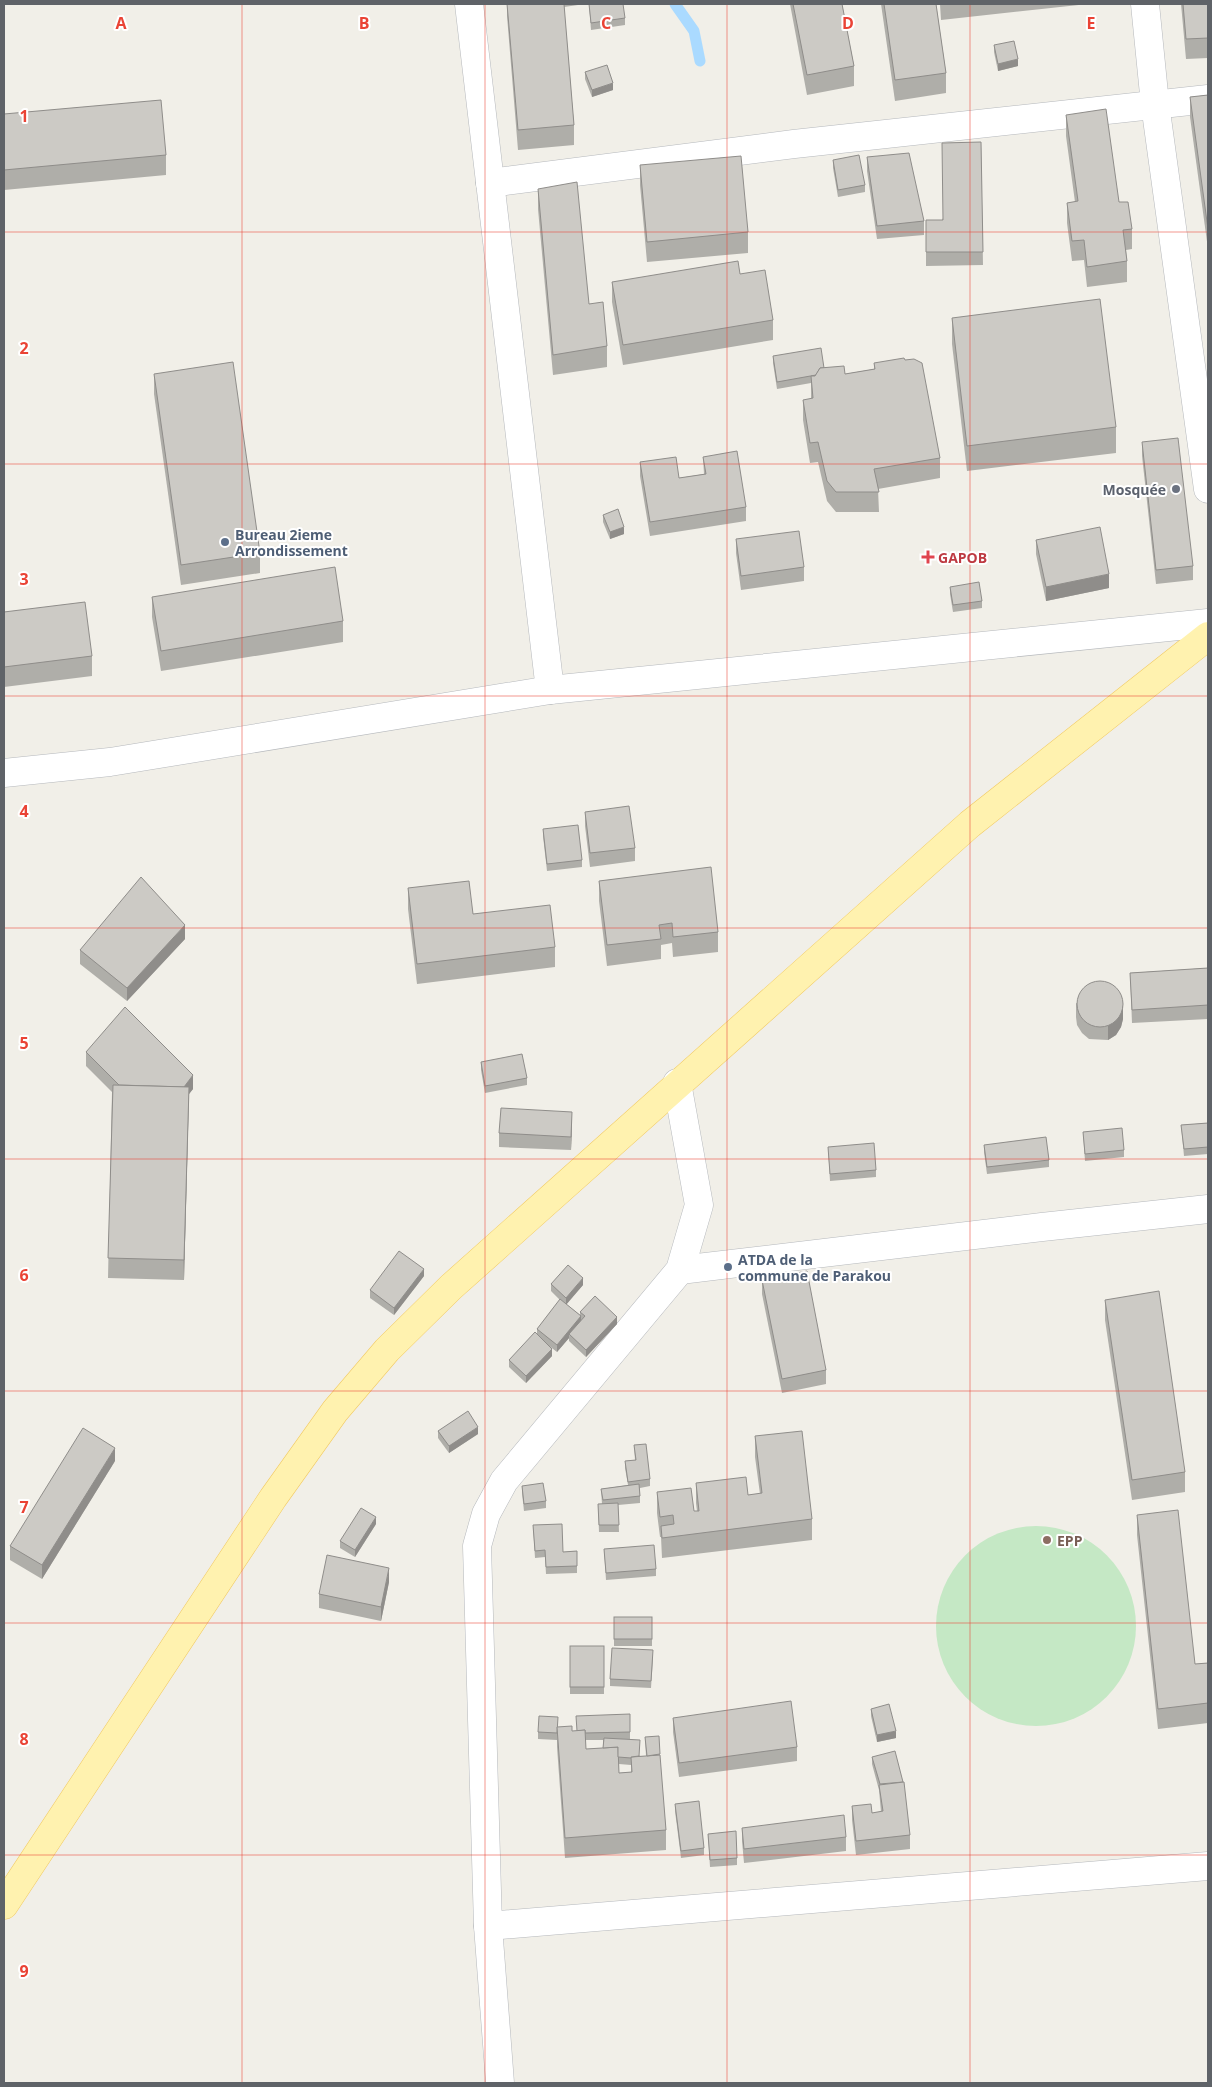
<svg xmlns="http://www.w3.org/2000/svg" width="1212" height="2087" font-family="'Open Sans',sans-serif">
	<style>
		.green { fill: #c5e8c5 }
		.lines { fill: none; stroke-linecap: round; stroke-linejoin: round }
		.stream { stroke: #aadaff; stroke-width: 11 }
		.minor-casing { stroke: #b5b8bc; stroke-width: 29 }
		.major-casing { stroke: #f2c960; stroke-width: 29 }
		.minor { stroke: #fff; stroke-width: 28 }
		.major { stroke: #fff2af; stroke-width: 28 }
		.wall { fill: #afaea9; fill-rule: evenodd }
		.shaded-wall { fill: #8f8d8a }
		.building { fill: #cccac5; stroke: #8f8d8a }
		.grid { fill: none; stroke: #ea4335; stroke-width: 1; stroke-opacity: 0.55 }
		.worship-dot { fill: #6b7280; stroke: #fff; stroke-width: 2 }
		.service-dot { fill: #5c6f8a; stroke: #fff; stroke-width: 2 }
		.health-dot { fill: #e0444e; stroke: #fff; stroke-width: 2 }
		.education-dot { fill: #8d6e63; stroke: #fff; stroke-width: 2 }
		.labels { text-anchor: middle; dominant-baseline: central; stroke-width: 4; stroke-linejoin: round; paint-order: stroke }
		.worship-label { font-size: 14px; font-weight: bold; fill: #5b616d; stroke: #fff; text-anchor: end }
		.service-label { font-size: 14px; font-weight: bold; fill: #4e5e75; stroke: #fff; text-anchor: start }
		.health-label { font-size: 14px; font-weight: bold; fill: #be3a42; stroke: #fff; text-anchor: start }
		.education-label { font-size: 14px; font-weight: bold; fill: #785e54; stroke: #fff; text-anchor: start }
		.grid-label { font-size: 16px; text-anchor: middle; font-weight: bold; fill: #ea4335; stroke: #fff; stroke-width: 4; stroke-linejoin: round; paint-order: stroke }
	</style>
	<rect width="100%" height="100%" fill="#f1efe8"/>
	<circle class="green" cx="1036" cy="1626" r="100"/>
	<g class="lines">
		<polyline class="stream" points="675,4 694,31 700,61"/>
		<g class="minor-casing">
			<g id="minor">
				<polyline points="469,4 550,690"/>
				<polyline points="1145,4 1155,104 1208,489"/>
				<polyline points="490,183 794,144 1208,99"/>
				<polyline points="4,773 110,762 550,690 1208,623"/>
				<polyline points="680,1270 1042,1227 1208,1209"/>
				<polyline points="488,1926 1208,1866"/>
				<polyline points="500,2083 488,1926 477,1546 486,1514 504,1481 680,1270 699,1205 677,1083"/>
			</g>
		</g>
		<g class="major-casing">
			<polyline id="major" points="4,1905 273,1498 335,1411 387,1350 451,1287 970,824 1208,636"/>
		</g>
		<use href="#minor" class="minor"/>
		<use href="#major" class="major"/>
	</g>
	<g class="wall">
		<polygon points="507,4 578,4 578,5 564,7 574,125 574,145 518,150 507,16"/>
		<polygon points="589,4 625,18 625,25 591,30"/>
		<polygon points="790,4 842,4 854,66 854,86 807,95"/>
		<polygon points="881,4 936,4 946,73 946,93 895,101"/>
		<polygon points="940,4 1088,4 941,20"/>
		<polygon points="1181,4 1208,4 1208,58 1186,59"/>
		<polygon points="994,45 1018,66 998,71 994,52"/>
		<polygon points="585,72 613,90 592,97 585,79"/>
		<polygon points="1208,95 1208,249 1190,117 1190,97"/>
		<polygon points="4,114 166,155 166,175 4,190"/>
		<polygon points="1066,115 1119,202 1132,229 1132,249 1126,250 1127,261 1127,282 1087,287 1084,260 1072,261 1067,223 1067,203 1075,202 1066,136"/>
		<polygon points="981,142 983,265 926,266 926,220 942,220"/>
		<polygon points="867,157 924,221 924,235 877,239 867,171"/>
		<polygon points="833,160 865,185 865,192 838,197 833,168"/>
		<polygon points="640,165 748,232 748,253 647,262 640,185"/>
		<polygon points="538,189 607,346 607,367 553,375 538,209"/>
		<polygon points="740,274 773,320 773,340 623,365 612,302 612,282"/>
		<polygon points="952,318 1116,427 1116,453 967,471 952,344"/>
		<polygon points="773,356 824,368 845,374 874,369 874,363 940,458 940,478 878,489 879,512 836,512 827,501 818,462 810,463 803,420 803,400 811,399 811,383 777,389 773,363"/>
		<polygon points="154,374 260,553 260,573 181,585 154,394"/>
		<polygon points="1142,442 1193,566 1193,580 1156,584 1142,456"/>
		<polygon points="703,457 746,507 746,521 650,536 640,476 640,462 679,478 704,474"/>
		<polygon points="603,515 624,534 610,539 603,522"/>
		<polygon points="736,539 804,567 804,581 741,590 736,553"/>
		<polygon points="1036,540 1109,588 1046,601 1036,554"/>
		<polygon points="950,587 982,601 982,608 953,612 950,594"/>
		<polygon points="152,597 343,621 343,642 161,671 152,617"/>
		<polygon points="4,612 92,656 92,676 4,687"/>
		<polygon points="585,812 635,848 635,861 590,867 585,826"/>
		<polygon points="543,829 582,860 582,867 547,871 543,836"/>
		<polygon points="599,881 718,932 718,952 673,957 672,943 661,945 661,959 607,966 599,901"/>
		<polygon points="408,888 555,947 555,967 417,984 408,909"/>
		<polygon points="185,939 127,1001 80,964 80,950"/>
		<polygon points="1208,968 1208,1019 1132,1023 1130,973"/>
		<polygon points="1076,1003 1123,1019 1121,1027 1116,1035 1108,1040 1089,1039 1082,1033 1077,1025 1076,1017"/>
		<polygon points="86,1052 193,1089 189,1094 184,1280 108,1278 112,1092 86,1066"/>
		<polygon points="481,1062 527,1078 527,1085 485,1093 481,1070"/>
		<polygon points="1208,1123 1208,1154 1184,1156 1181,1125"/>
		<polygon points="572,1126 571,1150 499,1147 499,1133"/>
		<polygon points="1083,1132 1124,1150 1124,1157 1085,1161"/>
		<polygon points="984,1145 1049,1160 1049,1167 987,1174 984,1152"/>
		<polygon points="828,1147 876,1170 876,1177 830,1181"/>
		<polygon points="424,1276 394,1315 370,1298 370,1290"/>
		<polygon points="762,1280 826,1370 826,1384 782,1393 762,1294"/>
		<polygon points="551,1284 583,1285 566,1304 580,1315 580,1312 617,1324 586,1357 569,1341 569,1338 557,1352 548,1345 552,1356 526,1383 509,1367 509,1360 537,1334 537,1329 560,1300 551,1291"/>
		<polygon points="1105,1300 1185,1472 1185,1492 1132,1500 1105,1320"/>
		<polygon points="438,1431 478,1434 449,1453 438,1438"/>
		<polygon points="755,1436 812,1519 812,1540 662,1558 661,1537 660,1537 657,1513 657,1492 694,1511 697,1511 696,1503 696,1483 748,1495 760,1494 755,1457"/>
		<polygon points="634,1445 650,1479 650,1486 640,1488 640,1503 618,1505 619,1532 599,1532 598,1504 602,1504 601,1489 628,1485 625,1468 625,1461 635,1460"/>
		<polygon points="115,1461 42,1579 10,1560 10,1546"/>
		<polygon points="522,1486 546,1501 546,1508 524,1511 522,1493"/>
		<polygon points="1137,1515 1195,1664 1208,1663 1208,1723 1158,1729 1137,1535"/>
		<polygon points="376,1524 355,1557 340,1548 340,1541"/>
		<polygon points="533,1525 563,1552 577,1551 577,1573 546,1574 545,1557 535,1558"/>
		<polygon points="604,1549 656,1569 656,1576 606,1580"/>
		<polygon points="389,1582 381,1621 319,1608 319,1594"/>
		<rect x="614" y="1617" width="38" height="29"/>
		<rect x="570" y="1646" width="34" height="48"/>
		<polygon points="653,1657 651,1688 610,1686 610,1679"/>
		<polygon points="871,1709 896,1738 877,1742 871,1716"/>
		<path d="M630,1714V1739H620L640,1756H646L645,1737L660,1754V1761L666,1830V1850L565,1858L557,1747V1737V1740L538,1739V1732L557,1727L572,1731H577ZM585,1740H603V1748L586,1749ZM619,1764L631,1765V1772L619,1773Z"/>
		<polygon points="673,1718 797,1747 797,1761 679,1777 673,1732"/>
		<polygon points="872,1757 910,1835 910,1849 856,1855 852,1820 852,1806 872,1813 881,1812 879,1790 872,1764"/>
		<polygon points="675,1804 704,1848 704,1855 681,1858 675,1811"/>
		<polygon points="742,1828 846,1837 846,1851 744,1863 742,1841"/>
		<polygon points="708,1834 737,1858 737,1865 710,1867"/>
	</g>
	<g class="shaded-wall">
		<polygon points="1018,59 1018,66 998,71 998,64"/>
		<polygon points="613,83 613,90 592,97 592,90"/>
		<polygon points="624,527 624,534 610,539 610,532"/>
		<polygon points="1109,574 1109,588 1046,601 1046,587"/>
		<polygon points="185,925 185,939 127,1001 127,988"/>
		<polygon points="1123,1005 1123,1019 1121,1027 1116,1035 1108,1040 1108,1026"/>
		<polygon points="193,1075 193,1089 189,1094 184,1280 179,1093"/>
		<polygon points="572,1112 572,1126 571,1150 571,1137"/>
		<polygon points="424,1269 424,1276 394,1315 394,1308"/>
		<polygon points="583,1278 583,1285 566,1305 566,1298"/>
		<polygon points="581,1316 581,1323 569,1334 569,1338 557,1352 557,1345"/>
		<polygon points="617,1317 617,1324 586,1357 586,1350"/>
		<polygon points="552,1349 552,1356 526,1383 526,1376"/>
		<polygon points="478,1427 478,1434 449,1453 449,1446"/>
		<polygon points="115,1448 115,1461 42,1579 42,1565"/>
		<polygon points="376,1517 376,1524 355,1557 355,1550"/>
		<polygon points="389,1568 389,1582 381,1621 381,1607"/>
		<polygon points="896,1731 896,1738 877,1742 877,1735"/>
	</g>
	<g class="building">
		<polygon points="507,4 564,4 574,125 518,130"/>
		<polygon points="589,4 623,4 625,18 591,23"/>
		<polygon points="793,4 842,4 854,66 807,75"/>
		<polygon points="884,4 936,4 946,73 895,80"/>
		<polygon points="1183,4 1208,4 1208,38 1186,39"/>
		<polygon points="1014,41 1018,59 998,64 994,45"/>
		<polygon points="607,65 613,83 592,90 585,72"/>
		<polygon points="1208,95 1208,229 1190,97"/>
		<polygon points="161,100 166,155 4,170 4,114"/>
		<polygon points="1106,109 1119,202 1128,202 1132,229 1123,230 1127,261 1087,267 1084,240 1072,241 1067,203 1078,201 1066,115"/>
		<polygon points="981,142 983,252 926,252 926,220 943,220 942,143"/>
		<polygon points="909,153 924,221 877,226 867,157"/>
		<polygon points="859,155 865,185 838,190 833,160"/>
		<polygon points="741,156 748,232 647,242 640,165"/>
		<polygon points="577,182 589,304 603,302 607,346 553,355 538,189"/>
		<polygon points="738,261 740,274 765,270 773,320 623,345 612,282"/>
		<polygon points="1100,299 1116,427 967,446 952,318"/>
		<polygon points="821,348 824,368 820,368 816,375 777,382 773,356"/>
		<polygon points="904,358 905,360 914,359 922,363 940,458 874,469 879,492 836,492 827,481 818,442 810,443 803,400 813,398 811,376 815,376 820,368 844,366 845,374 875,369 874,363"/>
		<polygon points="233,362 260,553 181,565 154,374"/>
		<polygon points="1178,438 1193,566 1156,570 1142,442"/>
		<polygon points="737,451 746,507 650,522 640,462 676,457 679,478 706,474 703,457"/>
		<polygon points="618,509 624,527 610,532 603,515"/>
		<polygon points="1100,527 1109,574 1046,587 1036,540"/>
		<polygon points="799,531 804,567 741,576 736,539"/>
		<polygon points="335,567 343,621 161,651 152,597"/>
		<polygon points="979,582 982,601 953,605 950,587"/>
		<polygon points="85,602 92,656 4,667 4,612"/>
		<polygon points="629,806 635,848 590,853 585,812"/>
		<polygon points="578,825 582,860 547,864 543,829"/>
		<polygon points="711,867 718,932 673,937 672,923 659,925 661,939 607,945 599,881"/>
		<polygon points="141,877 185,925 127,988 80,950"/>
		<polygon points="469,881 473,914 550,905 555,947 417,964 408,888"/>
		<polygon points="1208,968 1208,1005 1132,1010 1130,973"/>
		<circle cx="1100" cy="1004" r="23"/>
		<polygon points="125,1007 193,1075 184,1087 119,1085 86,1052"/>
		<polygon points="522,1054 527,1078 485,1086 481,1062"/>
		<polygon points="113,1085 189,1087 184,1260 108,1258"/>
		<polygon points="501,1108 572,1112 571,1137 499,1133"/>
		<polygon points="1208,1123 1208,1147 1184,1149 1181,1125"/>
		<polygon points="1122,1128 1124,1150 1085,1154 1083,1132"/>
		<polygon points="1046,1137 1049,1160 987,1167 984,1145"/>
		<polygon points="874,1143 876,1170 830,1174 828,1147"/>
		<polygon points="399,1251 424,1269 394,1308 370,1290"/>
		<polygon points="568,1265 583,1278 566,1298 551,1284"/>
		<polygon points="807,1271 826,1370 782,1379 762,1280"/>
		<polygon points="1159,1291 1185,1472 1132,1480 1105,1300"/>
		<polygon points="595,1296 617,1317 586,1350 569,1334 585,1316 580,1312"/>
		<polygon points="560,1299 581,1316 557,1345 537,1329"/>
		<polygon points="535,1332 552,1349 526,1376 509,1360"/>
		<polygon points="468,1411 478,1427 449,1446 438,1431"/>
		<polygon points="83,1428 115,1448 42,1565 10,1546"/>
		<polygon points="802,1431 812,1519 662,1538 661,1526 674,1524 673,1515 660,1517 657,1492 691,1488 694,1511 699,1511 696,1483 746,1477 748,1495 762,1493 755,1436"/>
		<polygon points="646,1444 650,1479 628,1482 625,1461 636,1460 634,1445"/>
		<polygon points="543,1483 546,1501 524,1504 522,1486"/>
		<polygon points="639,1484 640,1496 603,1500 601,1489"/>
		<polygon points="618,1503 619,1525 599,1525 598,1504"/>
		<polygon points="361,1508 376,1517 355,1550 340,1541"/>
		<polygon points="1178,1510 1195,1664 1208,1663 1208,1703 1158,1709 1137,1515"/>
		<polygon points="562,1524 563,1552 577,1551 577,1566 546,1567 545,1550 535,1551 533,1525"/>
		<polygon points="654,1545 656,1569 606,1573 604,1549"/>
		<polygon points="327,1555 389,1568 381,1607 319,1594"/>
		<rect x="614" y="1617" width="38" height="22"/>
		<rect x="570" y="1646" width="34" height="41"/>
		<polygon points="612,1648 653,1650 651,1681 610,1679"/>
		<polygon points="791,1701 797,1747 679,1763 673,1718"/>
		<polygon points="889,1704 896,1731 877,1735 871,1709"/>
		<polygon points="630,1714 630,1732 585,1733 585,1730 577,1731 576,1716"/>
		<polygon points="539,1716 558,1717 557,1733 538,1732"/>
		<polygon points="572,1726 572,1731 585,1730 586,1749 618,1747 619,1773 632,1772 631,1757 660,1755 666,1830 565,1838 557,1727"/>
		<polygon points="659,1736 660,1754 647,1756 645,1737"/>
		<polygon points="604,1738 640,1740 639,1756 631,1757 631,1758 618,1757 618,1747 603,1748"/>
		<polygon points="895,1751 903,1782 880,1784 872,1757"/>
		<polygon points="904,1782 910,1835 856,1841 852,1806 871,1804 872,1813 883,1811 879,1785"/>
		<polygon points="699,1801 704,1848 681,1851 675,1804"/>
		<polygon points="844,1815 846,1837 744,1849 742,1828"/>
		<polygon points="736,1831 737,1858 710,1860 708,1834"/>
	</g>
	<path class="grid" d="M242,4V2083M485,4V2083M727,4V2083M970,4V2083M4,232H1208M4,464H1208M4,696H1208M4,928H1208M4,1159H1208M4,1391H1208M4,1623H1208M4,1855H1208"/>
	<circle class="worship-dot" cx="1176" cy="489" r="5"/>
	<g class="service-dot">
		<circle cx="225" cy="542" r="5"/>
		<circle cx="728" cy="1267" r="5"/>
	</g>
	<path class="health-dot" d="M925.5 549.5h5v5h5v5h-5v5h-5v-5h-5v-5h5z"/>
	<circle class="education-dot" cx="1047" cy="1540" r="5"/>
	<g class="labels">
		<g class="worship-label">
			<text x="1166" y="489">Mosquée</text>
		</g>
		<g class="service-label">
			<text x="235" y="534">Bureau 2ieme<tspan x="235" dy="16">Arrondissement</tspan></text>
			<text x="738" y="1259">ATDA de la<tspan x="738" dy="16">commune de Parakou</tspan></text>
		</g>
		<g class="health-label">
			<text x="938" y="557">GAPOB</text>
		</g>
		<g class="education-label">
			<text x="1057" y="1540">EPP</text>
		</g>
	</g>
	<g class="grid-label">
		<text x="121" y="29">A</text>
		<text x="364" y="29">B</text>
		<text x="606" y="29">C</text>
		<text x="848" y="29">D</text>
		<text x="1091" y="29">E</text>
		<text x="24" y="122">1</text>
		<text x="24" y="354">2</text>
		<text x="24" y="585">3</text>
		<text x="24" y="817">4</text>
		<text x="24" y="1049">5</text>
		<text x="24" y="1281">6</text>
		<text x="24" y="1513">7</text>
		<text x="24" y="1745">8</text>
		<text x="24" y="1977">9</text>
	</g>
	<rect width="1212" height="2087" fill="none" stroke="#5f6368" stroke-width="10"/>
</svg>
